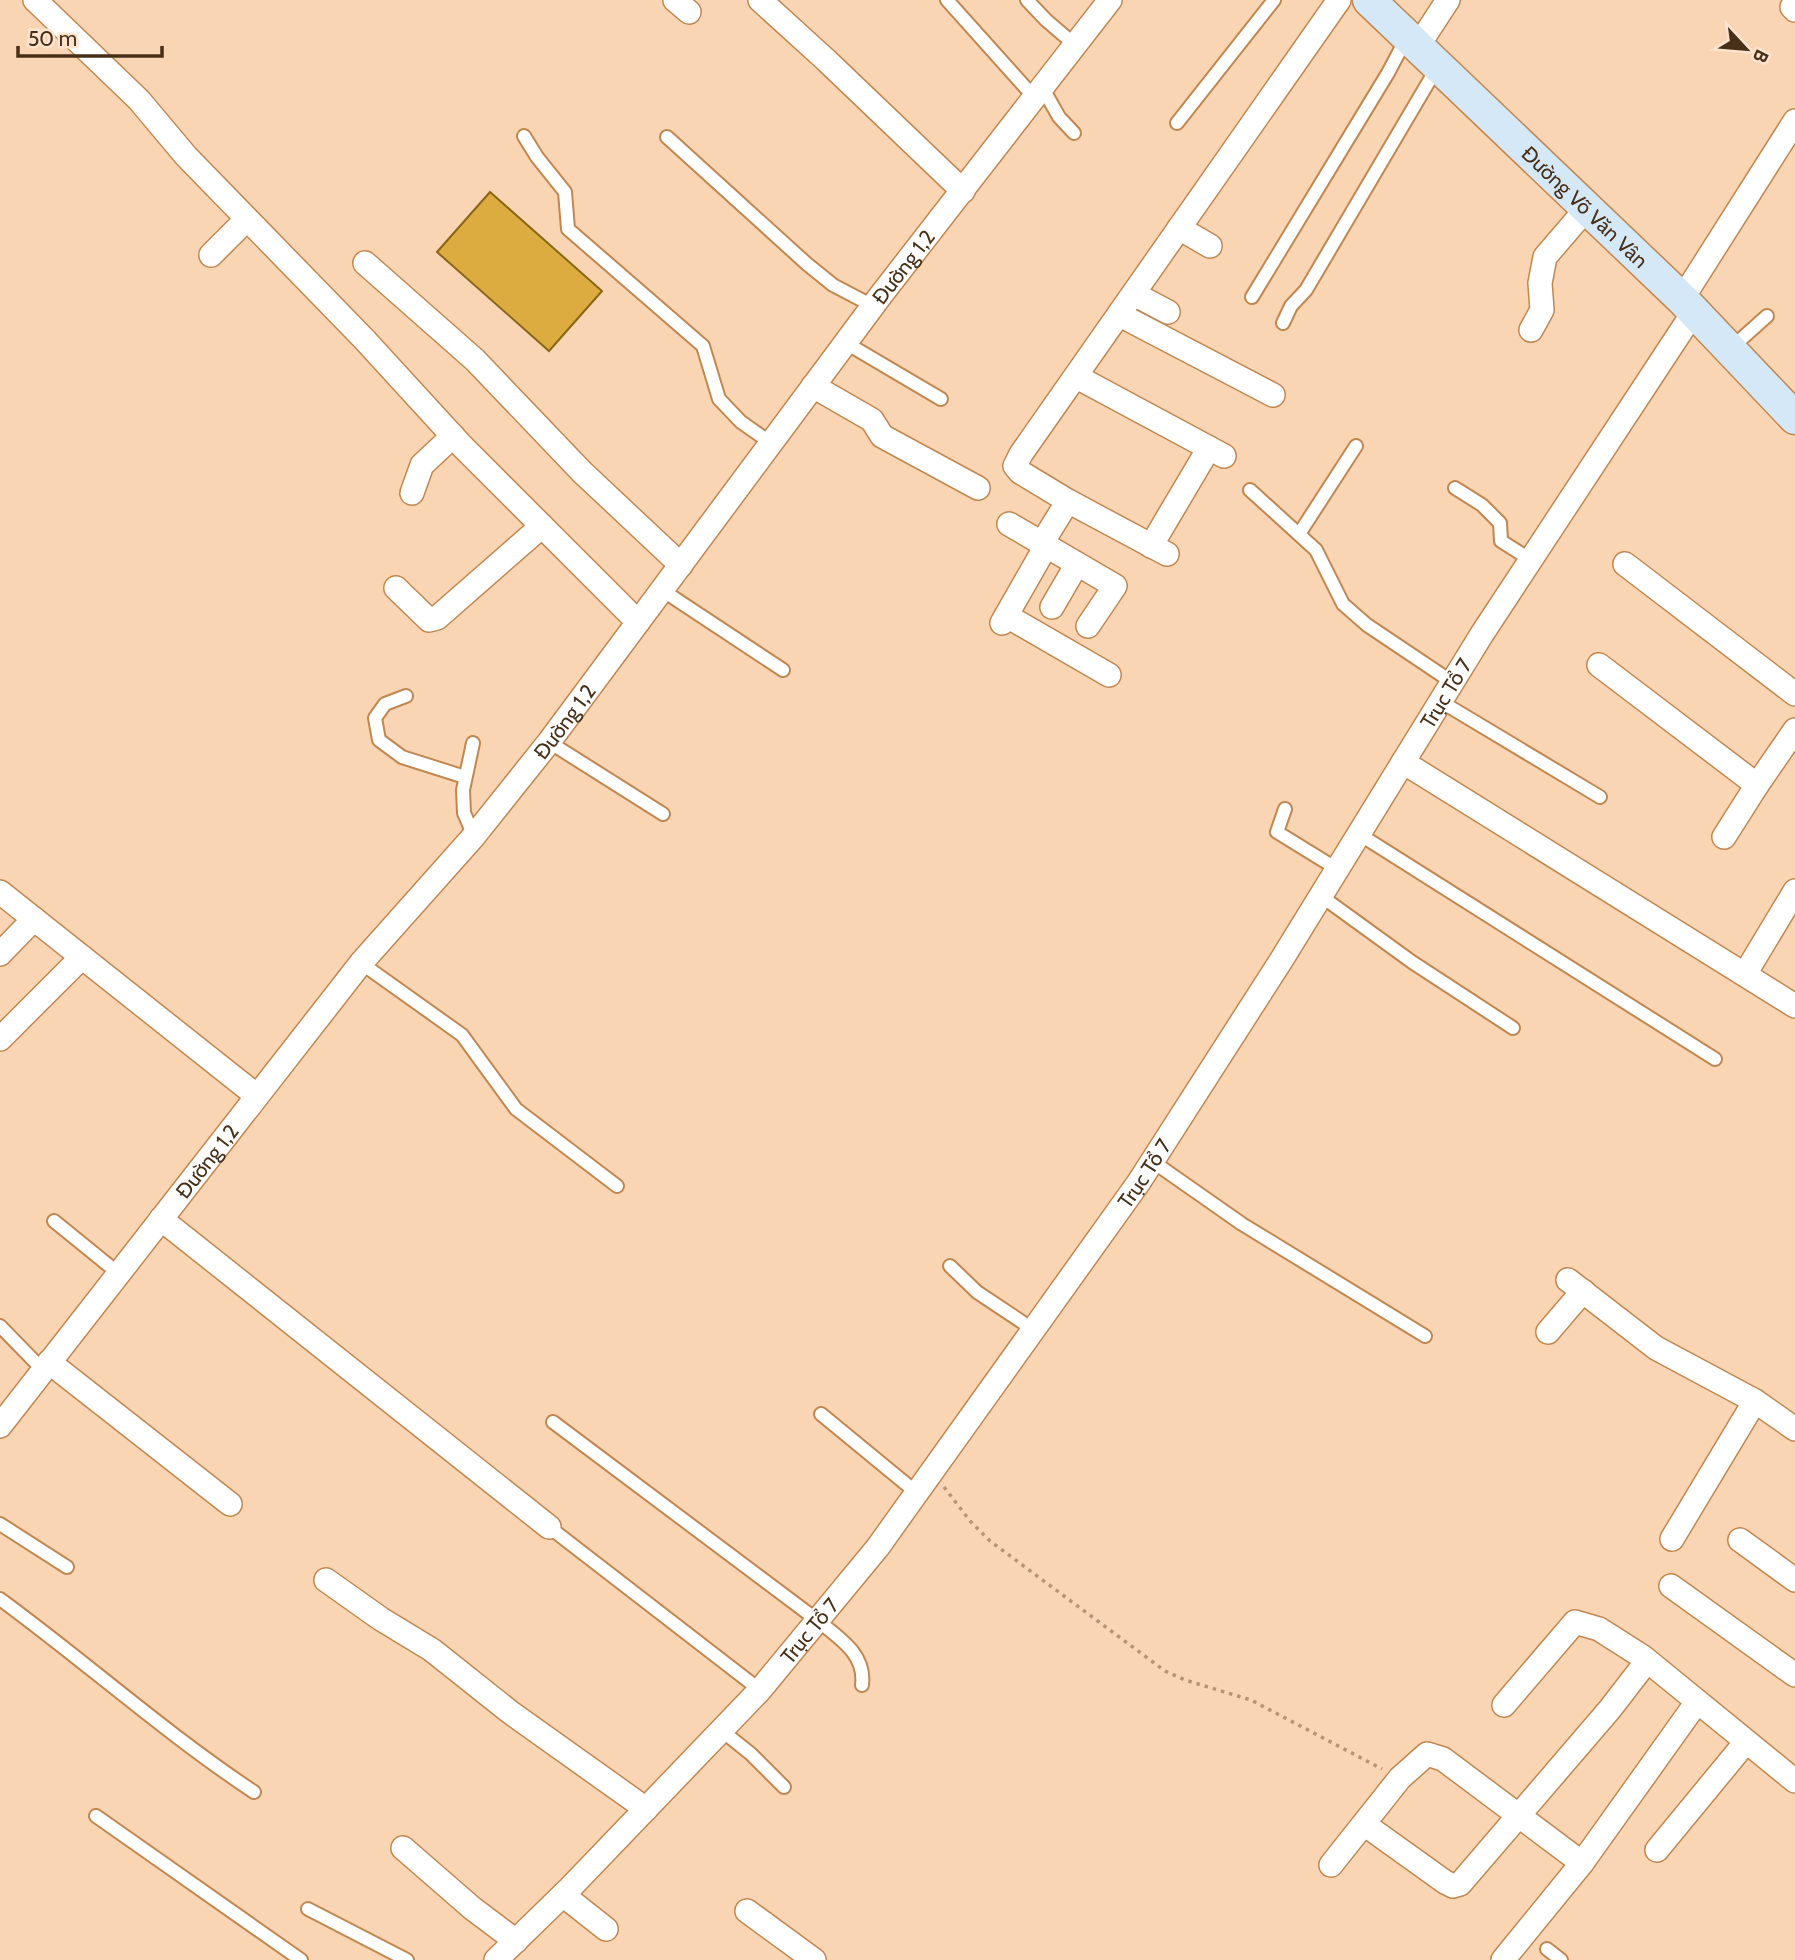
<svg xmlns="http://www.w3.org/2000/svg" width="1795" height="1960" font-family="Cabin,sans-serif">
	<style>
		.building { fill: #dcac40; stroke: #886616; stroke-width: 2 }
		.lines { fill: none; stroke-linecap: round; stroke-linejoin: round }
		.lane-casing { stroke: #c18750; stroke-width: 16 }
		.street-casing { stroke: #c18750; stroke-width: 26 }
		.secondary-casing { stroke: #c18750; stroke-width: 35 }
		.path { stroke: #b59577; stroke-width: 3.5; stroke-dasharray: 3.5 5; stroke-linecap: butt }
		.lane { stroke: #fff; stroke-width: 12 }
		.street { stroke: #fff; stroke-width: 23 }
		.secondary { stroke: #d5e8f7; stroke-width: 32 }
		.labels { text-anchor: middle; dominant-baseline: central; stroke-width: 5; stroke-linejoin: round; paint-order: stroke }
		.street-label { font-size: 21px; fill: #472f18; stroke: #fee4ce }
	</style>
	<rect width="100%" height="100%" fill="#fad5b3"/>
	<polygon class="building" points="490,192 602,291 549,351 437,252"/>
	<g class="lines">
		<g class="lane-casing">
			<g id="lane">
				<polyline points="947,0 1034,97"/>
				<polyline points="1027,0 1046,20 1075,45"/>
				<polyline points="1042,87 1059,117 1074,133"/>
				<polyline points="1177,123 1274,0"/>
				<polyline points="524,136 537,157 565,192 568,229 703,346 719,399 741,422 771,443"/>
				<polyline points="667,137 807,264 833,285 873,306"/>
				<polyline points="1252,297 1388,73 1406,39"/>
				<polyline points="1283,323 1291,306 1306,290 1438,66"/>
				<polyline points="846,343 941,399"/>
				<polyline points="1729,350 1767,316"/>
				<polyline points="1455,488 1482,505 1500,523 1501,541 1531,560"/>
				<polyline points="1250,490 1316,550 1343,604 1367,625 1452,682"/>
				<polyline points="1299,534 1356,446"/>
				<polyline points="662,590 783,670"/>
				<polyline points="406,696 385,704 375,718 379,740 402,757 465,777"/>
				<polyline points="1440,701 1600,797"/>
				<polyline points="549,742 663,814"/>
				<polyline points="473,743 463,790 464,813 474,836"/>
				<polyline points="1285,809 1277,832 1337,869"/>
				<polyline points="1359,834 1715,1059"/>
				<polyline points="1321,896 1412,962 1513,1028"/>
				<polyline points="361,963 462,1035 516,1109 617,1186"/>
				<polyline points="1152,1161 1242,1224 1425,1336"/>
				<polyline points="54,1221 118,1273"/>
				<polyline points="950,1266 977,1292 1034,1330"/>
				<polyline points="0,1326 43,1370"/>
				<polyline points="821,1414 917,1493"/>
				<path d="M553,1422L817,1620C839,1638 866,1654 862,1685"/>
				<polyline points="0,1524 67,1567"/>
				<polyline points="549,1527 760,1690"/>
				<path d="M0,1599C86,1662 165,1733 254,1792"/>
				<polyline points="721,1730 751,1754 784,1787"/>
				<polyline points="96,1816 301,1960"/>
				<polyline points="308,1909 407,1960"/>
				<polyline points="1547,1949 1561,1960"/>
			</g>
		</g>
		<g class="street-casing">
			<g id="street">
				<polyline points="35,0 139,100 186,156 364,339 462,446 638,622"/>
				<polyline points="675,0 689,12"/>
				<polyline points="760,0 826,60 963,191"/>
				<polyline points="1792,7 1795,10"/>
				<polyline points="1418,46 1448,0"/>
				<polyline points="1179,228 1210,246"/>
				<polyline points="211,255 246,220"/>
				<polyline points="365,263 475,360 582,472 681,565"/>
				<polyline points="1134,294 1168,312"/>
				<polyline points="1682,299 1795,121"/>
				<polyline points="1120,315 1273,395"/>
				<polyline points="1531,330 1542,310 1540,283 1545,257 1587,208"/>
				<polyline points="1077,377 1224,456"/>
				<polyline points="813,386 872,420 882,436 978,488"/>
				<polyline points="412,493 422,465 453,436"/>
				<polyline points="1009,524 1115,586 1088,626"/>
				<polyline points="1042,543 1068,501"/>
				<polyline points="1151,546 1209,448"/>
				<polyline points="1167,554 1068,501 1020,472 1015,466 1021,454 1339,0"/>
				<polyline points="1625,564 1795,694"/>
				<polyline points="396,588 429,620 437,618 542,526"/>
				<polyline points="1052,607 1077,564"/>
				<polyline points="1007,616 1109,675"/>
				<polyline points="1002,623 1046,546"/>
				<polyline points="1599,665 1757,785 1795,730"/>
				<polyline points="1403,762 1795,1006"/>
				<polyline points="1724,837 1757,785"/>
				<polyline points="0,892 257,1096"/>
				<polyline points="0,954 34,919"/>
				<polyline points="1745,974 1795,891"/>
				<polyline points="0,1039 82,957"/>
				<polyline points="161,1219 549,1527"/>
				<polyline points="1568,1280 1656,1348 1755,1401 1795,1429"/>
				<polyline points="1548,1332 1583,1291"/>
				<polyline points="49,1362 230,1504"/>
				<path id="s1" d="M0,1426L361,963L474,836L549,742L881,295L1110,0"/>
				<polyline points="1672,1539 1755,1401"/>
				<polyline points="1740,1540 1795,1580"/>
				<polyline points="326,1580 381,1619 432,1650 510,1712 646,1809"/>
				<polyline points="1671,1586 1795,1675"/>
				<polyline points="1504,1705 1575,1622 1599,1629 1643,1657 1795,1781"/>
				<polyline points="1364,1824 1445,1882 1453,1886 1460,1884 1610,1709 1647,1661"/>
				<polyline points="403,1848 472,1908 516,1941"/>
				<polyline points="1657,1850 1745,1743"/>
				<polyline points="1331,1865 1400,1778 1427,1754 1443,1759 1582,1863"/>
				<polyline points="563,1895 606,1929"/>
				<polyline points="747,1911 814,1960"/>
				<path id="s2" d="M496,1960L570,1888L760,1690L878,1547L1139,1182L1282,959L1482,634L1693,313"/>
				<polyline points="1503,1960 1582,1863 1697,1702"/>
			</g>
		</g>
		<g class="secondary-casing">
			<g id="secondary">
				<path id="s3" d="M1369,0L1682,299L1795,418"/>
			</g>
		</g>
		<polyline class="path" points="944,1487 970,1521 990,1541 1165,1671 1185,1680 1251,1700 1382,1769"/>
		<use href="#lane" class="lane"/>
		<use href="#street" class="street"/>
		<use href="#secondary" class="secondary"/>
	</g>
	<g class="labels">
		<g class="street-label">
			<text stroke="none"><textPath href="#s3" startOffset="299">Đường Võ Văn Vân</textPath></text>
			<text stroke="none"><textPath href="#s1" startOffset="1470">Đường 1,2</textPath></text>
			<text stroke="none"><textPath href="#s2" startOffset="1589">Trục Tổ 7</textPath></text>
			<text stroke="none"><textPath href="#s1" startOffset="903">Đường 1,2</textPath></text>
			<text stroke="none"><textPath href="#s1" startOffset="336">Đường 1,2</textPath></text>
			<text stroke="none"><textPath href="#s2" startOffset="1022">Trục Tổ 7</textPath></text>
			<text stroke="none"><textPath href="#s2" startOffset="455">Trục Tổ 7</textPath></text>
		</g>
	</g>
	<g transform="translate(1746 49) rotate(116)" stroke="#fee4ce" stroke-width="5" paint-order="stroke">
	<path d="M0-5L12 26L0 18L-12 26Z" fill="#472f18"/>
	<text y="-10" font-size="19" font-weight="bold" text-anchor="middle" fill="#472f18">B</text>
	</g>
	<path d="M18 46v10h144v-10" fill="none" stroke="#472f18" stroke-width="3.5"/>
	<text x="28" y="46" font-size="21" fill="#472f18" stroke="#fee4ce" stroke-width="5" paint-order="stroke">50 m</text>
</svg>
